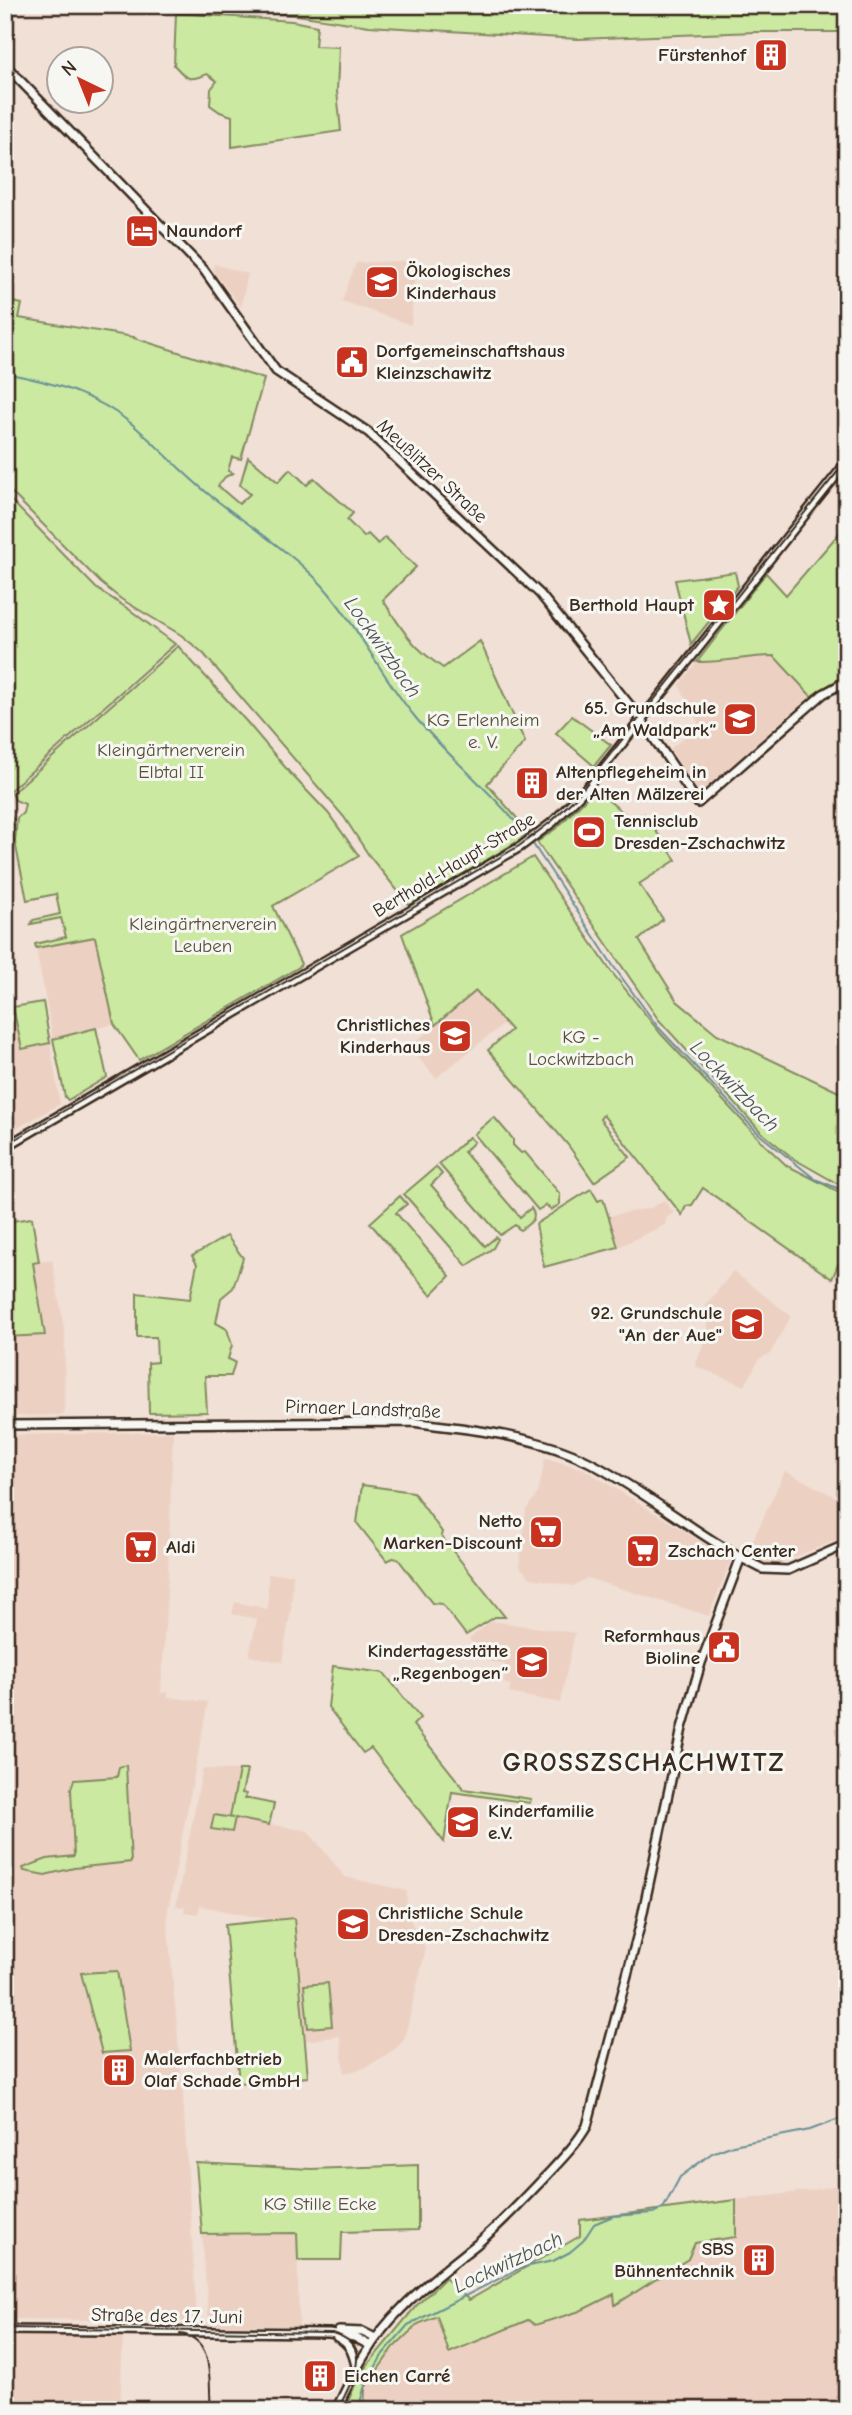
<svg xmlns="http://www.w3.org/2000/svg" width="852" height="2415" font-family="'Comic Neue',sans-serif">
	<style>
		.built { fill: #ecd1c3 }
		.green { fill: #cbe9a1; stroke: #838a60; stroke-width: 2 }
		.lines { fill: none; stroke-linecap: round; stroke-linejoin: round }
		.stream { stroke: #699096; stroke-width: 2 }
		.tertiary-casing { stroke: #3b2a1e; stroke-width: 12 }
		.tertiary { stroke: #f6f6f2; stroke-width: 7 }
		.tram { stroke: #3b2a1e; stroke-width: 2 }
		.labels { text-anchor: middle; dominant-baseline: central; stroke-width: 6; stroke-linejoin: round; paint-order: stroke }
		.poi-label { font-size: 19px; font-weight: bold; fill: #3b2a1e; stroke: #f6f6f2; text-anchor: start }
		.street-label { font-size: 19px; fill: #3b2a1e; stroke: #f6f6f2 }
		.park-label { font-size: 19px; fill: #585038; stroke: #f6f6f2 }
		.water-label { font-size: 21px; font-style: italic; fill: #4e5450; stroke: #f6f6f2 }
		.district-label { font-size: 26px; font-weight: bold; letter-spacing: 2px; fill: #3b2a1e; stroke: #f6f6f2 }
	</style>
	<rect width="100%" height="100%" fill="#f0e0d6"/>
	<filter id="ink" filterUnits="userSpaceOnUse"><feTurbulence type="fractalNoise" baseFrequency=".0143" numOctaves="2"/><feDisplacementMap in="SourceGraphic" scale="14" xChannelSelector="R" yChannelSelector="G"/><feConvolveMatrix kernelMatrix="1 2 1 2 8 2 1 2 1" color-interpolation-filters="sRGB"/></filter>
	<g filter="url(#ink)">
		<g class="built">
			<polygon points="416,260 411,325 342,301 356,263"/>
			<polygon points="214,264 248,274 241,307 213,271"/>
			<polygon points="761,656 774,656 811,696 702,791 697,790 670,749 699,725 679,685 697,662 717,663"/>
			<polygon points="95,937 114,1024 53,1039 36,948"/>
			<polygon points="5,986 9,986 22,1049 50,1043 60,1104 5,1135"/>
			<polygon points="476,990 505,1023 436,1078 409,1047"/>
			<polygon points="664,1200 674,1213 667,1217 665,1225 618,1247 608,1216 651,1208"/>
			<polygon points="52,1260 65,1333 64,1415 9,1416 5,1392 5,1337 44,1335 33,1263"/>
			<polygon points="733,1271 791,1316 770,1354 759,1359 745,1386 695,1366 708,1332 706,1305"/>
			<polygon points="173,1432 168,1574 161,1693 168,1692 168,1697 208,1702 167,1915 183,2096 197,2321 5,2319 5,1435"/>
			<polygon points="545,1458 584,1469 731,1560 709,1616 587,1578 573,1586 531,1578 519,1566 526,1510 538,1493"/>
			<polygon points="785,1471 847,1503 847,1536 777,1564 763,1563 747,1553"/>
			<polygon points="268,1574 293,1574 291,1609 282,1662 249,1656 257,1619 232,1614 235,1602 268,1609"/>
			<polygon points="491,1621 575,1633 560,1703 509,1693 511,1685 503,1683 505,1664 487,1661 469,1639"/>
			<polygon points="205,1769 239,1770 231,1817 308,1831 345,1877 407,1891 406,1913 424,1945 425,1952 404,2040 395,2049 365,2068 344,2073 340,2036 305,2041 294,1918 273,1920 200,1906 198,1914 184,1912 185,1907 176,1906 202,1771"/>
			<polygon points="847,2183 847,2410 364,2410 365,2388 394,2347 418,2324 437,2316 449,2353 529,2320 535,2325 580,2311 614,2294 615,2304 695,2243 736,2237 736,2200 814,2190"/>
			<polygon points="297,2232 299,2326 209,2325 202,2234"/>
			<polygon points="5,2336 123,2337 120,2410 5,2410"/>
		</g>
		<g class="green">
			<polygon points="5,5 847,5 847,32 755,32 578,39 369,26 297,15 238,11"/>
			<path d="M176,13L292,21L317,26L315,46L339,47L337,91L341,131L232,147V116L220,112L210,105L211,89L217,81L207,74C188,82 187,79 174,65Z"/>
			<path d="M5,300L22,304L19,318L134,337V338L264,379L241,459L232,457L228,471L233,473L225,477L218,486L239,504L250,494L240,485L248,457L278,482L290,469L307,485L314,478L353,513L347,520L364,537L368,534L378,544L385,537L416,567L383,600C403,631 411,646 443,668L480,641L525,742L487,784L529,832L520,840L410,906L370,857L344,817L203,653L181,635L121,599L101,583L5,486Z"/>
			<polygon points="5,494 96,588 130,610 175,644 7,793 10,800 8,810 13,820 11,839 5,840"/>
			<path d="M847,524V674L811,696L774,656C748,656 723,663 697,662L766,573L786,595Z"/>
			<polygon points="735,572 738,586 691,644 675,580"/>
			<polygon points="178,646 246,721 290,773 328,813 359,856 273,906 301,964 299,967 139,1060 114,1024 95,937 36,948 35,944 66,937 61,918 31,924 33,920 60,914 56,894 27,900 15,842 17,818 23,813 25,804 15,800 12,793"/>
			<polygon points="572,716 611,745 594,766 556,733"/>
			<polygon points="595,789 633,821 644,814 676,860 639,884 663,919 639,940 677,1001 717,1034 847,1096 847,1189 794,1159 761,1132 658,1019 537,842 558,827"/>
			<polygon points="533,857 610,970 661,1034 765,1145 786,1165 847,1196 847,1244 832,1279 703,1188 692,1205 686,1206 682,1215 603,1115 600,1119 630,1157 594,1182 568,1145 488,1050 511,1030 476,991 435,1025 402,934"/>
			<polygon points="43,1002 50,1043 22,1049 13,1007"/>
			<polygon points="96,1028 107,1077 68,1100 65,1097 53,1039"/>
			<polygon points="494,1117 513,1139 513,1145 521,1153 525,1152 560,1194 560,1204 551,1210 546,1205 538,1210 474,1134"/>
			<path d="M469,1137L474,1142L464,1152L520,1217L531,1208C539,1219 529,1224 520,1230L515,1225L500,1235L439,1164Z"/>
			<polygon points="436,1167 442,1174 431,1185 485,1246 496,1237 498,1239 493,1248 467,1266 404,1194"/>
			<polygon points="591,1189 598,1201 603,1199 618,1247 544,1267 536,1224"/>
			<polygon points="400,1196 407,1204 396,1213 450,1276 431,1295 370,1223"/>
			<polygon points="32,1218 39,1262 33,1263 45,1335 5,1337 5,1222"/>
			<polygon points="227,1236 243,1258 233,1288 221,1298 216,1323 227,1329 232,1345 228,1359 235,1362 231,1376 205,1376 207,1412 149,1413 148,1363 157,1362 156,1337 137,1337 137,1293 190,1299 197,1264 192,1256"/>
			<polygon points="362,1485 413,1492 442,1532 441,1536 505,1617 495,1617 466,1635 442,1604 432,1603 398,1559 393,1558 387,1561 357,1523"/>
			<polygon points="333,1666 384,1673 420,1718 413,1725 464,1789 531,1799 530,1803 452,1792 444,1842 371,1748 363,1753 328,1707"/>
			<polygon points="126,1765 131,1862 74,1868 45,1875 24,1871 23,1868 47,1859 74,1856 71,1789 74,1780 117,1777 119,1767"/>
			<polygon points="239,1770 247,1770 242,1793 246,1794 245,1798 274,1804 269,1825 235,1818 232,1832 211,1829 214,1815 233,1818 230,1817"/>
			<polygon points="294,1918 308,2077 239,2083 225,1925"/>
			<polygon points="117,1971 130,2051 102,2053 81,1973"/>
			<polygon points="328,1983 332,2026 308,2028 304,1985"/>
			<polygon points="196,2163 311,2169 418,2165 418,2230 342,2232 341,2260 298,2260 297,2233 202,2234"/>
			<polygon points="736,2200 736,2237 695,2243 688,2259 615,2305 614,2294 580,2311 535,2325 528,2320 449,2353 437,2316 418,2324 394,2347 365,2388 364,2410 344,2410 360,2374 416,2306 445,2278 469,2300 580,2236 580,2220"/>
		</g>
		<g class="lines">
			<g class="stream">
				<path d="M5,373C52,382 95,394 132,424C159,447 183,474 211,496C245,523 294,554 323,586C358,626 381,676 415,717C450,759 494,793 528,837"/>
				<polyline points="531,841 614,967 658,1027 759,1134 815,1179 847,1192"/>
				<polyline points="358,2410 365,2385 383,2354 408,2325 520,2268 553,2261 570,2252 583,2241 594,2224 613,2216 654,2213 664,2207 680,2177 712,2153 733,2145 810,2130 847,2116"/>
			</g>
			<g class="tertiary-casing">
				<g id="tertiary">
					<polyline points="5,65 204,270 276,371 368,432 540,594 640,718 698,803 823,694 847,681"/>
					<polyline points="5,1147 520,847 553,822 589,785 847,462"/>
					<path d="M5,1425L411,1422C470,1429 535,1435 589,1462C649,1493 702,1540 763,1569L788,1570L847,1544"/>
					<polyline points="5,2330 329,2333 354,2337 369,2345"/>
					<polyline points="339,2331 363,2332 375,2338"/>
					<path d="M337,2337C350,2343 353,2353 356,2366"/>
					<path d="M336,2410C355,2370 371,2338 403,2307C426,2283 452,2264 477,2244C502,2223 524,2199 546,2176C561,2160 576,2145 587,2126L640,1926L682,1728L701,1663L741,1557"/>
				</g>
			</g>
			<use href="#tertiary" class="tertiary"/>
			<g class="tram">
				<polyline points="5,1145 519,846 552,821 576,797 847,460"/>
				<path d="M5,2328L332,2333C377,2345 350,2382 338,2410"/>
				<path d="M180,2334C216,2338 208,2383 211,2410"/>
			</g>
		</g>
	</g>
	<defs>
		<g id="building-square" transform="scale(1.75)"><rect x="-9" y="-9" width="18" height="18" rx="4" fill="#c8321e" stroke="#f6f6f2"/><path d="M-4-6H4V6H1V3H-1V6H-4ZM-2.5-4.3h1.7v1.8h-1.7ZM.8-4.3h1.7v1.8H.8ZM-2.5-1h1.7V.8h-1.7ZM.8-1h1.7V.8H.8Z" fill="#fff"/></g>
		<g id="hotel-square" transform="scale(1.75)"><rect x="-9" y="-9" width="18" height="18" rx="4" fill="#c8321e" stroke="#f6f6f2"/><path d="M-6-4.5h1.5V1H6V5H4.5V3h-9V5H-6ZM-4 0a1.8 1.8 0 1 1 3.6 0ZM.5 0V-2.5h3Q6-2.5 6 0Z" fill="#fff"/></g>
		<g id="school-square" transform="scale(1.75)"><rect x="-9" y="-9" width="18" height="18" rx="4" fill="#c8321e" stroke="#f6f6f2"/><path d="M0-5L7-2L0 1L-7-2ZM-4 1L0 2.5L4 1V4Q0 6-4 4Z" fill="#fff"/></g>
		<g id="civic-square" transform="scale(1.75)"><rect x="-9" y="-9" width="18" height="18" rx="4" fill="#c8321e" stroke="#f6f6f2"/><path d="M-.6-6.5H3V-4.5H.6V-3L4-1V1h2V6H-6V1h2V-1L-.6-3ZM-1.2 2.5V6h2.4V2.5Z" fill="#fff"/></g>
		<g id="sight-square" transform="scale(1.75)"><rect x="-9" y="-9" width="18" height="18" rx="4" fill="#c8321e" stroke="#f6f6f2"/><path d="M0-6L1.8-2.2L6-1.7L2.9 1.2L3.7 5.4L0 3.3L-3.7 5.4L-2.9 1.2L-6-1.7L-1.8-2.2Z" fill="#fff"/></g>
		<g id="stadium-square" transform="scale(1.75)"><rect x="-9" y="-9" width="18" height="18" rx="4" fill="#c8321e" stroke="#f6f6f2"/><path d="M0-5a6.5 5 0 1 0 0 10a6.5 5 0 1 0 0-10ZM-3.5-1.8h7v3.6h-7Z" fill="#fff"/></g>
		<g id="supermarket-square" transform="scale(1.75)"><rect x="-9" y="-9" width="18" height="18" rx="4" fill="#c8321e" stroke="#f6f6f2"/><path d="M-6-5.5h2.5l.6 2H6L4.5 2H-2.5L-4.4-4H-6ZM-1.5 3.2a1.3 1.3 0 1 0 .1 0ZM3 3.2a1.3 1.3 0 1 0 .1 0Z" fill="#fff"/></g>
	</defs>
	<g fill-rule="evenodd">
		<use href="#building-square" x="771" y="55"/>
		<use href="#hotel-square" x="142" y="231"/>
		<use href="#school-square" x="382" y="282"/>
		<use href="#civic-square" x="352" y="362"/>
		<use href="#sight-square" x="719" y="605"/>
		<use href="#school-square" x="740" y="719"/>
		<use href="#building-square" x="532" y="783"/>
		<use href="#stadium-square" x="589" y="832"/>
		<use href="#school-square" x="455" y="1036"/>
		<use href="#school-square" x="747" y="1324"/>
		<use href="#supermarket-square" x="546" y="1532"/>
		<use href="#supermarket-square" x="141" y="1547"/>
		<use href="#supermarket-square" x="643" y="1551"/>
		<use href="#civic-square" x="724" y="1647"/>
		<use href="#school-square" x="532" y="1662"/>
		<use href="#school-square" x="463" y="1822"/>
		<use href="#school-square" x="353" y="1924"/>
		<use href="#building-square" x="119" y="2070"/>
		<use href="#building-square" x="759" y="2260"/>
		<use href="#building-square" x="320" y="2376"/>
	</g>
	<g class="labels">
		<g class="poi-label">
			<text x="746" y="55" text-anchor="end">Fürstenhof</text>
			<text x="166" y="231">Naundorf</text>
			<text x="406" y="271">Ökologisches<tspan x="406" dy="22">Kinderhaus</tspan></text>
			<text x="376" y="351">Dorfgemeinschaftshaus<tspan x="376" dy="22">Kleinzschawitz</tspan></text>
			<text x="694" y="605" text-anchor="end">Berthold Haupt</text>
			<text x="716" y="708" text-anchor="end">65. Grundschule<tspan x="716" dy="22">„Am Waldpark“</tspan></text>
			<text x="556" y="772">Altenpflegeheim in<tspan x="556" dy="22">der Alten Mälzerei</tspan></text>
			<text x="614" y="821">Tennisclub<tspan x="614" dy="22">Dresden-Zschachwitz</tspan></text>
			<text x="430" y="1025" text-anchor="end">Christliches<tspan x="430" dy="22">Kinderhaus</tspan></text>
			<text x="722" y="1313" text-anchor="end">92. Grundschule<tspan x="722" dy="22">"An der Aue"</tspan></text>
			<text x="522" y="1521" text-anchor="end">Netto<tspan x="522" dy="22">Marken-Discount</tspan></text>
			<text x="166" y="1547">Aldi</text>
			<text x="668" y="1551">Zschach Center</text>
			<text x="700" y="1636" text-anchor="end">Reformhaus<tspan x="700" dy="22">Bioline</tspan></text>
			<text x="508" y="1651" text-anchor="end">Kindertagesstätte<tspan x="508" dy="22">„Regenbogen“</tspan></text>
			<text x="488" y="1811">Kinderfamilie<tspan x="488" dy="22">e.V.</tspan></text>
			<text x="378" y="1913">Christliche Schule<tspan x="378" dy="22">Dresden-Zschachwitz</tspan></text>
			<text x="144" y="2059">Malerfachbetrieb<tspan x="144" dy="22">Olaf Schade GmbH</tspan></text>
			<text x="734" y="2249" text-anchor="end">SBS<tspan x="734" dy="22">Bühnentechnik</tspan></text>
			<text x="344" y="2376">Eichen Carré</text>
		</g>
		<g class="street-label">
			<text transform="translate(432 471) rotate(43)">Meußlitzer Straße</text>
			<text transform="translate(454 865) rotate(-31)">Berthold-Haupt-Straße</text>
			<text transform="translate(363 1409) rotate(2)">Pirnaer Landstraße</text>
			<text transform="translate(167 2316) rotate(1)">Straße des 17. Juni</text>
		</g>
		<g class="park-label">
			<text x="483" y="720">KG Erlenheim<tspan x="483" dy="22">e. V.</tspan></text>
			<text x="171" y="750">Kleingärtnerverein<tspan x="171" dy="22">Elbtal II</tspan></text>
			<text x="203" y="924">Kleingärtnerverein<tspan x="203" dy="22">Leuben</tspan></text>
			<text x="581" y="1037">KG -<tspan x="581" dy="22">Lockwitzbach</tspan></text>
			<text x="320" y="2204">KG Stille Ecke</text>
		</g>
		<g class="water-label">
			<text transform="translate(383 647) rotate(55)">Lockwitzbach</text>
			<text transform="translate(735 1086) rotate(46)">Lockwitzbach</text>
			<text transform="translate(508 2262) rotate(-25)">Lockwitzbach</text>
		</g>
		<g class="district-label">
			<text x="644" y="1763">GROSSZSCHACHWITZ</text>
		</g>
	</g>
	<rect width="852" height="2415" fill="none" stroke="#f6f6f2" stroke-width="28"/>
	<rect x="14" y="14" width="824" height="2387" fill="none" stroke="#3b2a1e" stroke-width="2.5" filter="url(#ink)"/>
	<g transform="translate(80 80) rotate(317)"><circle r="33" fill="#f6f6f2" stroke="#aba49d" stroke-width="2"/>
	<path d="M0-5L12 26L0 18L-12 26Z" fill="#c8321e"/>
	<text y="-10" font-size="19" font-weight="bold" text-anchor="middle" fill="#3b2a1e">N</text>
	</g>
</svg>
